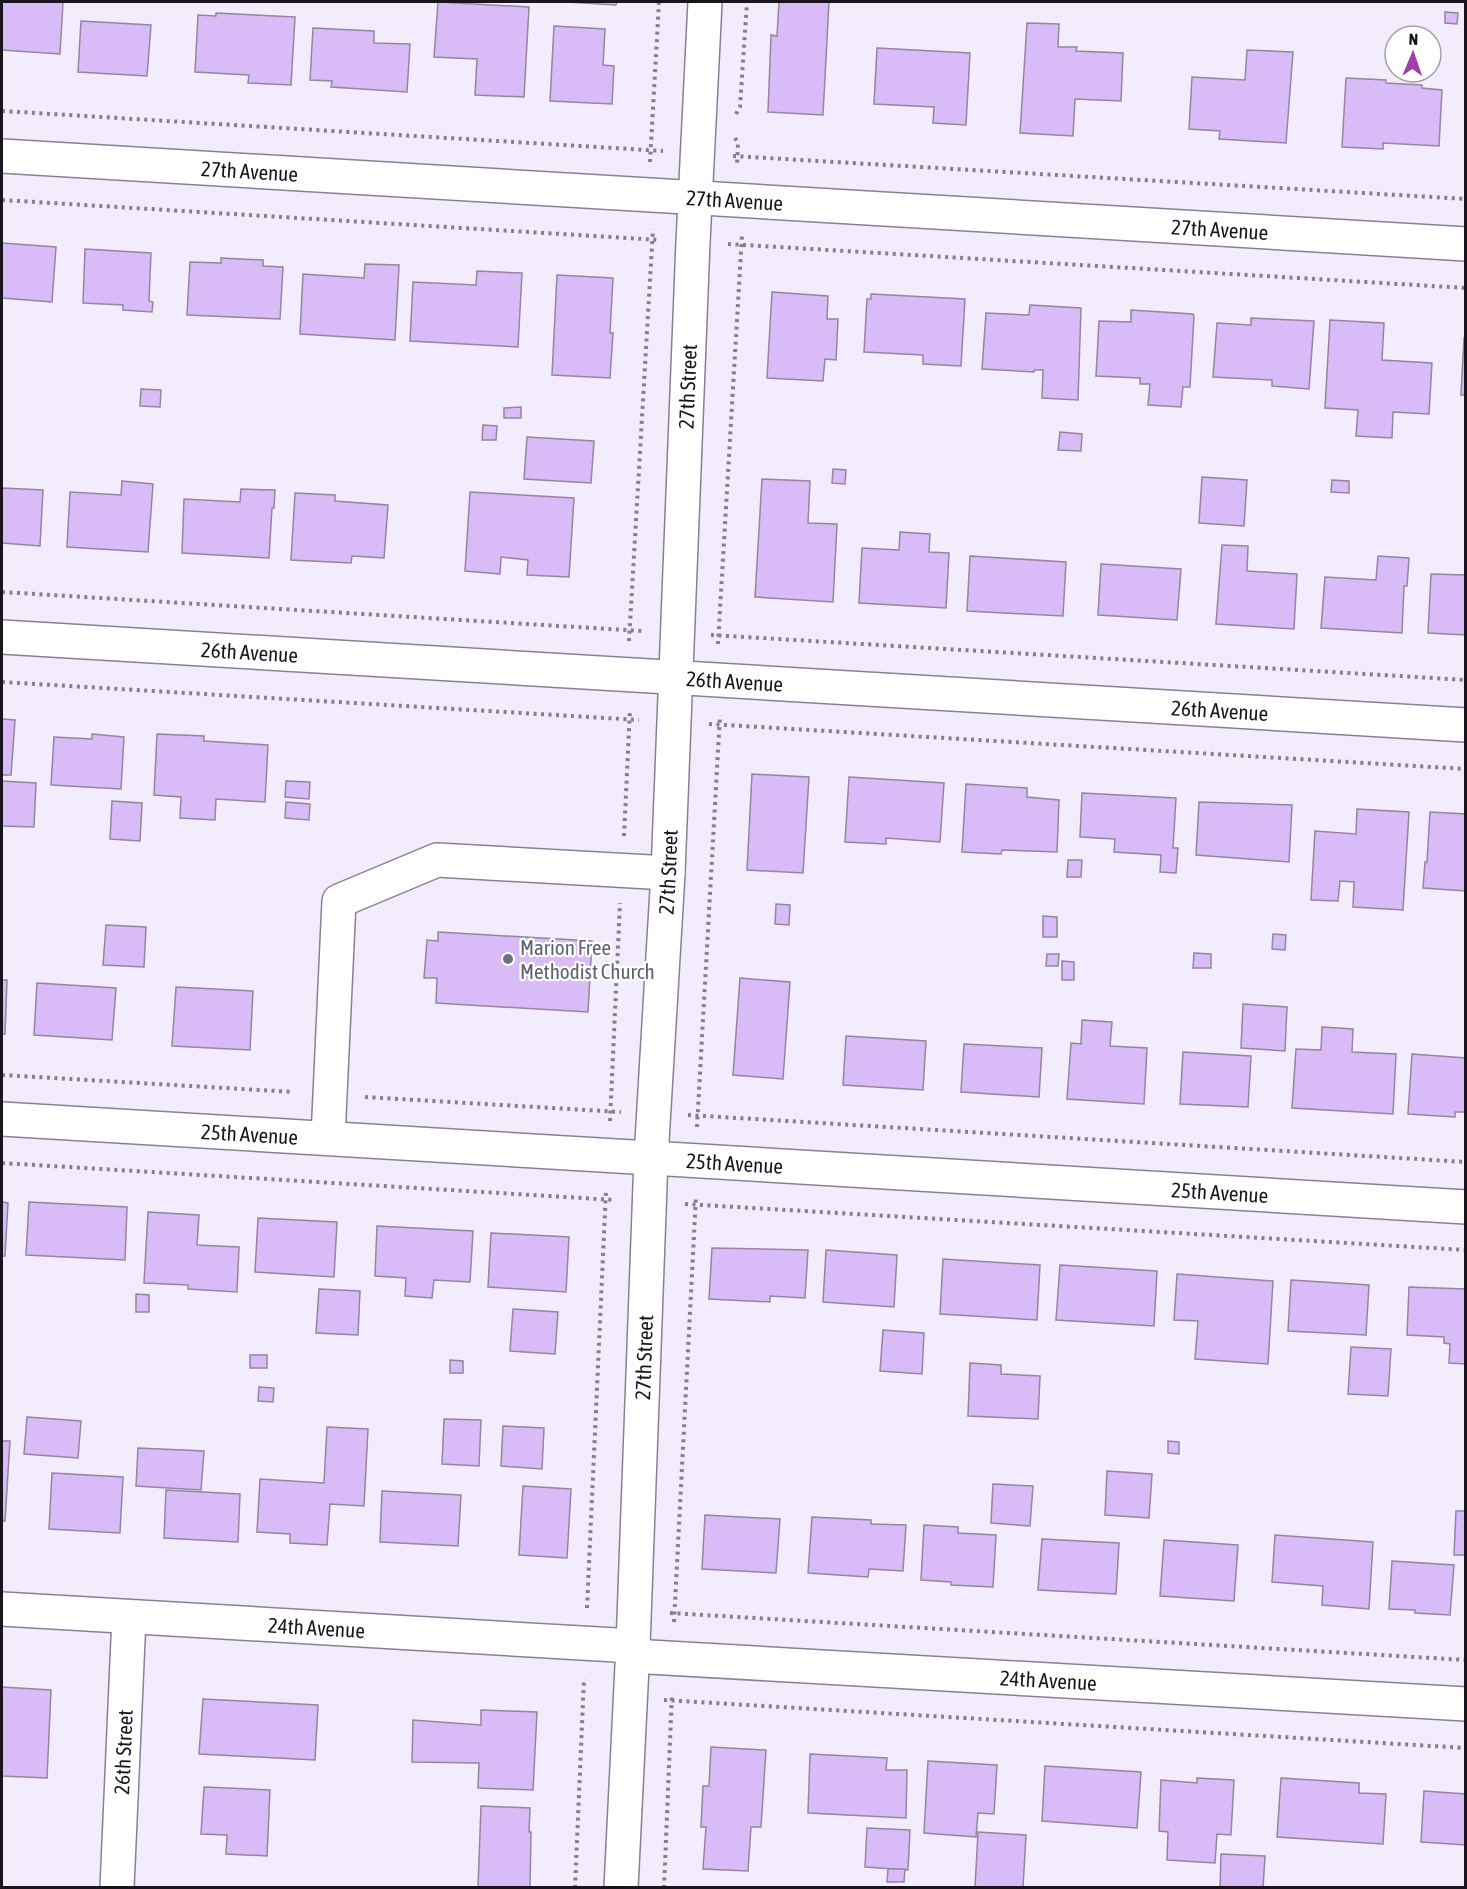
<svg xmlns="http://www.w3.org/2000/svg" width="1467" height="1889" font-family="'Asap Condensed',sans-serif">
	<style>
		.building { fill: #d9bbf8; stroke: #92879f; stroke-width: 1.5 }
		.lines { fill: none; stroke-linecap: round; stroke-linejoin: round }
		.minor-casing { stroke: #8b7f98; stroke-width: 36 }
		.path { stroke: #857f8c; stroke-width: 4; stroke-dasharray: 3 4.5; stroke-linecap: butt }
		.minor { stroke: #fff; stroke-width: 33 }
		.worship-dot { fill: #6b7280; stroke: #fff; stroke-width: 2 }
		.labels { text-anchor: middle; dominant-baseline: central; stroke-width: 4.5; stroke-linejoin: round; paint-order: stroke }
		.street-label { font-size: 21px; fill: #19141e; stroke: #fff }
		.worship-label { font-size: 21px; fill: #5b616d; stroke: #fff; text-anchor: start }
	</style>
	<rect width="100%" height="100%" fill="#f3ecfc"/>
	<g class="building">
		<polygon points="2,2 63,2 60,54 2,50"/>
		<polygon points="438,2 529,7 524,97 475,95 477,59 434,57"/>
		<polygon points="566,2 617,2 616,5"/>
		<polygon points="779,2 829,2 823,115 768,112 771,35 777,36"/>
		<polygon points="1445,12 1458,13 1457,24 1445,23"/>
		<polygon points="216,13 295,17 291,85 248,83 249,75 195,72 198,15 216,16"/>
		<polygon points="81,21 151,25 147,76 78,72"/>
		<polygon points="1027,23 1059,24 1058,47 1077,47 1076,51 1123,53 1121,101 1075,99 1073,136 1020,133"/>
		<polygon points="554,26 605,29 603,65 614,66 612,104 550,101"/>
		<polygon points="313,28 374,31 374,43 410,44 407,92 331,87 332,81 310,80"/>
		<polygon points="877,48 970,53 966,125 933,123 934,107 874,104"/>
		<polygon points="1247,50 1293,52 1286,143 1219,139 1220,131 1189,129 1192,77 1245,80"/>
		<polygon points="1346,78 1386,80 1386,83 1422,85 1422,88 1442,90 1439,146 1383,143 1383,149 1342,147"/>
		<polygon points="2,243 56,247 52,302 2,298"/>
		<polygon points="85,249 151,253 149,301 153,302 152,312 123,310 123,305 83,303"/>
		<polygon points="221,258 263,260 263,266 283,267 280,319 187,315 190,262 221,263"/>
		<polygon points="365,264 399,265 395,340 300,334 303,274 364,278"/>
		<polygon points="477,271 522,273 518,347 410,341 413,282 476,285"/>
		<polygon points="557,275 613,278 610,333 613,333 610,378 552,375"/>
		<polygon points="772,292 828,296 827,319 838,319 836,360 825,359 823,381 767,378"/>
		<polygon points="871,294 965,299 961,366 923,364 923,355 864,352 867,299 871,299"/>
		<polygon points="1030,305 1081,308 1078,400 1042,398 1043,370 1034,370 1034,372 982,369 986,313 1029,315"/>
		<polygon points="1131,310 1193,314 1194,316 1190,387 1183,387 1181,407 1148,405 1150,384 1140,384 1140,378 1096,376 1099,321 1131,322"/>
		<polygon points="1251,318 1314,321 1309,389 1272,386 1272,380 1213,377 1217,323 1251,325"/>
		<polygon points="1330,320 1384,323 1382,360 1432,363 1429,414 1393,412 1392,438 1356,436 1358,410 1325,408"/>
		<polygon points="1464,338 1466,338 1466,395 1461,395"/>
		<polygon points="141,389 161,390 160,407 140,406"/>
		<polygon points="521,407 521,418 504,418 504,408"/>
		<polygon points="483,425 497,426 496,440 482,440"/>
		<polygon points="1060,432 1082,434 1081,451 1058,450"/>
		<polygon points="527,437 594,441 591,483 524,479"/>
		<polygon points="833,469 846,470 845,484 832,483"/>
		<polygon points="1202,477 1247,480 1244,526 1199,523"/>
		<polygon points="762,479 810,481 808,523 837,524 833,602 755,597"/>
		<polygon points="1332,480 1349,481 1349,493 1331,492"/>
		<polygon points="122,481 153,484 148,552 67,547 70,492 121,495"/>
		<polygon points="2,488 43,490 40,546 2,543"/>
		<polygon points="241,489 275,490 274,508 272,508 269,558 182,553 184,499 240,502"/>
		<polygon points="470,492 574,498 569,577 527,575 528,560 501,557 500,574 465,571"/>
		<polygon points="295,493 335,495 335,501 388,505 384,558 352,556 351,563 291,560"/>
		<polygon points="900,532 930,534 929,552 949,553 946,608 859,603 862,548 899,550"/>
		<polygon points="1222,545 1248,546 1247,571 1297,574 1294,629 1216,624"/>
		<polygon points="970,556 1066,562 1063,616 967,611"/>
		<polygon points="1378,556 1409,558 1407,586 1404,586 1402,633 1321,628 1325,577 1376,580"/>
		<polygon points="1101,564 1181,569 1177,620 1098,615"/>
		<polygon points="1431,574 1466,575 1466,635 1428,633"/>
		<polygon points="2,719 15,720 11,775 2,775"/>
		<polygon points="92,734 124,737 121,789 51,785 54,737 92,739"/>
		<polygon points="157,734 204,736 204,741 268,745 265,802 216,799 215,820 180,818 181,797 154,795"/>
		<polygon points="752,774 809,777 803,873 747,870"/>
		<polygon points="849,777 944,783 940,842 886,838 886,844 845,842"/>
		<polygon points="2,781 36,783 34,827 2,826"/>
		<polygon points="286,781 310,782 309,799 285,797"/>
		<polygon points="966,784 1027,788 1027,797 1059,800 1057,852 1002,850 1001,854 962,852"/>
		<polygon points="1082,793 1176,798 1173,848 1178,848 1176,873 1160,872 1161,855 1114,852 1115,839 1080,837"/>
		<polygon points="112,801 142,803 140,841 110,839"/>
		<polygon points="286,802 310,804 309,820 285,818"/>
		<polygon points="1199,802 1292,805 1289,862 1196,855"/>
		<polygon points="1357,809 1409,812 1403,910 1353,907 1354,882 1340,881 1338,901 1311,900 1315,831 1356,834"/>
		<polygon points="1430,812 1466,814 1466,891 1423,888 1425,862 1427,862"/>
		<polygon points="1068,860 1082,860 1081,877 1067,877"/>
		<polygon points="776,904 790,905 789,925 775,924"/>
		<polygon points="1043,916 1057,917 1057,937 1043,937"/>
		<polygon points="106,925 146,927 144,967 103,965"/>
		<polygon points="438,932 592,941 588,1012 436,1003 437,978 424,978 427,940 438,941"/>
		<polygon points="1273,934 1286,935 1285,950 1272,949"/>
		<polygon points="1194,953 1211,954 1211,968 1193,968"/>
		<polygon points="1047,954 1059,954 1058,966 1046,966"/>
		<polygon points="1062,961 1074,962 1074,980 1062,980"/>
		<polygon points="740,978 790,982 783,1079 733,1075"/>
		<polygon points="2,980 7,980 5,1034 2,1034"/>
		<polygon points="37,983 116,988 112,1040 34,1035"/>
		<polygon points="176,987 253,991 250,1050 172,1046"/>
		<polygon points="1243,1004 1287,1007 1285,1051 1241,1048"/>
		<polygon points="1082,1020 1112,1022 1110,1046 1147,1048 1144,1104 1067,1099 1071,1043 1081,1044"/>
		<polygon points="1322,1027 1353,1029 1352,1052 1396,1054 1393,1114 1292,1108 1296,1049 1321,1050"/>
		<polygon points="846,1036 926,1041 923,1090 843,1085"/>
		<polygon points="964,1044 1042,1048 1039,1097 961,1092"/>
		<polygon points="1183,1052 1251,1056 1248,1107 1180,1104"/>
		<polygon points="1412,1054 1466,1058 1466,1112 1455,1112 1455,1117 1408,1114"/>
		<polygon points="2,1202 8,1203 5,1256 2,1256"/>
		<polygon points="29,1202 127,1207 125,1260 26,1255"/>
		<polygon points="148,1212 199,1215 197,1245 239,1247 237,1292 188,1289 188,1285 144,1283"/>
		<polygon points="258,1218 337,1222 334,1277 255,1272"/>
		<polygon points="377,1226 473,1231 470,1282 434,1280 432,1298 405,1296 406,1278 375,1276"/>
		<polygon points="491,1233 569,1237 566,1292 488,1287"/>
		<polygon points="712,1248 808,1250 805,1298 770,1296 770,1302 709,1299"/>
		<polygon points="826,1250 897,1255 894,1307 823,1302"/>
		<polygon points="943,1259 1040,1265 1037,1320 940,1314"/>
		<polygon points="1060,1265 1157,1271 1154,1326 1056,1320"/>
		<polygon points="1177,1274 1273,1281 1268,1364 1195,1359 1198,1321 1174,1320"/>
		<polygon points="1291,1280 1369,1285 1366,1335 1288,1331"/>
		<polygon points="1409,1287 1466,1289 1466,1364 1449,1363 1450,1344 1444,1343 1444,1337 1407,1335"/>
		<polygon points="319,1289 360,1291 358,1335 316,1333"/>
		<polygon points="136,1294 149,1295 149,1312 136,1312"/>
		<polygon points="513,1309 558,1312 555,1354 510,1351"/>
		<polygon points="883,1330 924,1333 922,1374 880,1371"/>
		<polygon points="1351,1347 1391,1349 1388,1396 1348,1394"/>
		<rect x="250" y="1355" width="17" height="13"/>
		<polygon points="450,1360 463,1361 463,1373 450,1373"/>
		<polygon points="970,1363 1001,1365 1001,1374 1040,1376 1038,1419 968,1416"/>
		<polygon points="259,1387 274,1388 273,1402 258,1401"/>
		<polygon points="27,1417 81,1421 78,1458 24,1454"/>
		<polygon points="444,1419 481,1420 479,1466 442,1464"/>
		<polygon points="503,1426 544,1428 542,1469 501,1466"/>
		<polygon points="327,1427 368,1429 364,1506 330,1504 327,1545 290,1543 290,1534 257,1532 260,1479 324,1483"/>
		<polygon points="2,1441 10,1441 5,1521 2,1521"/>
		<polygon points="1168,1441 1179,1442 1179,1454 1168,1453"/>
		<polygon points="138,1448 204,1451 201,1490 136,1486"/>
		<polygon points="1107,1471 1152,1474 1149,1518 1105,1515"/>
		<polygon points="52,1473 123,1477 120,1533 49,1529"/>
		<polygon points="993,1484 1033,1486 1030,1526 991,1523"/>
		<polygon points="523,1486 571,1489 567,1558 519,1555"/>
		<polygon points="166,1490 240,1494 238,1542 164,1538"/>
		<polygon points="382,1491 461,1495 458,1546 380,1542"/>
		<polygon points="1456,1511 1466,1511 1466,1555 1454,1555"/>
		<polygon points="705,1515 780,1519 776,1573 702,1569"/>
		<polygon points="812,1517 871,1520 871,1524 906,1525 903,1571 869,1569 868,1577 808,1573"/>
		<polygon points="924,1525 958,1527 958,1533 996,1535 993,1587 951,1585 951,1582 921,1580"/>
		<polygon points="1275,1535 1373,1542 1369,1609 1322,1605 1323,1586 1272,1582"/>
		<polygon points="1042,1539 1119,1543 1116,1594 1038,1590"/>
		<polygon points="1164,1540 1238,1545 1234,1601 1160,1596"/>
		<polygon points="1392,1561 1454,1565 1450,1615 1415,1613 1415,1610 1389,1609"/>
		<polygon points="2,1687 51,1690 47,1778 2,1776"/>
		<polygon points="203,1699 318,1705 315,1760 199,1754"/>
		<polygon points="481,1710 537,1712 533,1790 478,1788 479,1763 412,1762 413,1720 481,1725"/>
		<polygon points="711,1747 766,1750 761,1827 751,1827 748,1871 703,1869 706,1827 701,1827 703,1786 709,1786"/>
		<polygon points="810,1754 887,1758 886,1770 907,1770 906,1818 808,1813"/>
		<polygon points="928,1761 997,1765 994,1814 978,1813 976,1837 924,1833"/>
		<polygon points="1045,1766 1141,1772 1137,1828 1042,1821"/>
		<polygon points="1197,1778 1234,1780 1231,1835 1217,1834 1215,1863 1167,1860 1168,1832 1159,1831 1161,1780 1197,1783"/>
		<polygon points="1281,1778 1359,1783 1359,1793 1386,1794 1383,1844 1277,1837"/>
		<polygon points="204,1787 270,1790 267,1856 226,1854 227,1835 201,1834"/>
		<polygon points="1424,1791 1466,1794 1466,1845 1421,1842"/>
		<polygon points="481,1806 530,1808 529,1832 531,1832 530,1888 478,1888"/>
		<polygon points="867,1828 910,1830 908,1870 865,1867"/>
		<polygon points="978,1832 1026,1835 1023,1888 975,1888"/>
		<polygon points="1221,1854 1265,1856 1263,1888 1220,1888"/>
		<polygon points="888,1869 905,1869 904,1882 887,1882"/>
	</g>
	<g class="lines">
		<g class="minor-casing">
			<g id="minor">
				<path id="s1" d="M2,156L1466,244"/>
				<path id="s2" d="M2,637L1466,725"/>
				<path id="s3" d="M2,1119L1466,1207"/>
				<polyline points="328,1138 339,901 437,860 668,873"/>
				<path id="s4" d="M2,1609L633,1646"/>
				<path id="s5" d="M632,1656L1466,1704"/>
				<path id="s6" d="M117,1888L129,1617"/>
				<path id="s7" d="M621,1888L633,1646L651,1158L668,873L693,242L705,2"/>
			</g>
		</g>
		<g class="path">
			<polyline points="2,111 663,151"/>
			<polyline points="736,114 740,107 747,2"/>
			<polyline points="735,138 738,143 737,165"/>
			<polyline points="733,156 1466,199"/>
			<polyline points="650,162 659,2"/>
			<polyline points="2,200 660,240"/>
			<polyline points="728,244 1466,288"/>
			<polyline points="2,592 642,631"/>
			<polyline points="711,635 1466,680"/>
			<polyline points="629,641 653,229"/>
			<polyline points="718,644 742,235"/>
			<polyline points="2,682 639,720"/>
			<polyline points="709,724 1466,769"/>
			<polyline points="624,836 630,709"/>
			<polyline points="2,1075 294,1092"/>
			<polyline points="365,1097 621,1112"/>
			<polyline points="688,1115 1466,1162"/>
			<polyline points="610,1121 620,903"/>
			<polyline points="697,1127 720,715"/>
			<polyline points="2,1163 615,1200"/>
			<polyline points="685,1204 1466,1250"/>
			<polyline points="587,1608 606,1190"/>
			<polyline points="670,1613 1466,1660"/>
			<polyline points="674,1622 696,1196"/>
			<polyline points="664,1700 1466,1748"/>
			<polyline points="575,1888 584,1678"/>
			<polyline points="664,1888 672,1693"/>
		</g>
		<use href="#minor" class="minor"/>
	</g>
	<circle class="worship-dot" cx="508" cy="959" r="6"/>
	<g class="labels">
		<g class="street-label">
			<text stroke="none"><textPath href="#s1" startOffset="248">27th Avenue</textPath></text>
			<text stroke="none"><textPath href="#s1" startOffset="734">27th Avenue</textPath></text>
			<text stroke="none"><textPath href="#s1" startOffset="1220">27th Avenue</textPath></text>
			<text stroke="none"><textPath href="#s7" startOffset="1503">27th Street</textPath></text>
			<text stroke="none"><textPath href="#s2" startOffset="248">26th Avenue</textPath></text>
			<text stroke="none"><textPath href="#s2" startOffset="734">26th Avenue</textPath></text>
			<text stroke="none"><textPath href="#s2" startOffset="1220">26th Avenue</textPath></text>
			<text stroke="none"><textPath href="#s7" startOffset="1017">27th Street</textPath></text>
			<text stroke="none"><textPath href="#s3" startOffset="248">25th Avenue</textPath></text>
			<text stroke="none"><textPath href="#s3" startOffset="734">25th Avenue</textPath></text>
			<text stroke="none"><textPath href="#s3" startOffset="1220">25th Avenue</textPath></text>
			<text stroke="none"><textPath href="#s7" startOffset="531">27th Street</textPath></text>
			<text stroke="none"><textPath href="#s4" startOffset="315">24th Avenue</textPath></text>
			<text stroke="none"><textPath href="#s5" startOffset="417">24th Avenue</textPath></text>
			<text stroke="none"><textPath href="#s6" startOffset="136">26th Street</textPath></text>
		</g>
		<g class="worship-label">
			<text x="520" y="947">Marion Free<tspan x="520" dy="24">Methodist Church</tspan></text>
		</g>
	</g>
	<rect width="1467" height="1889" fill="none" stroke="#19141e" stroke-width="6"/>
	<g transform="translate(1413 54) rotate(2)"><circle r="28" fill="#ffffff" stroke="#a3a1a5" stroke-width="1.5"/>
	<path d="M0-4.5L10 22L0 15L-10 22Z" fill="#9e40a8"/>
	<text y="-9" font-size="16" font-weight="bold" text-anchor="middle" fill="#19141e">N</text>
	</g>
</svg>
